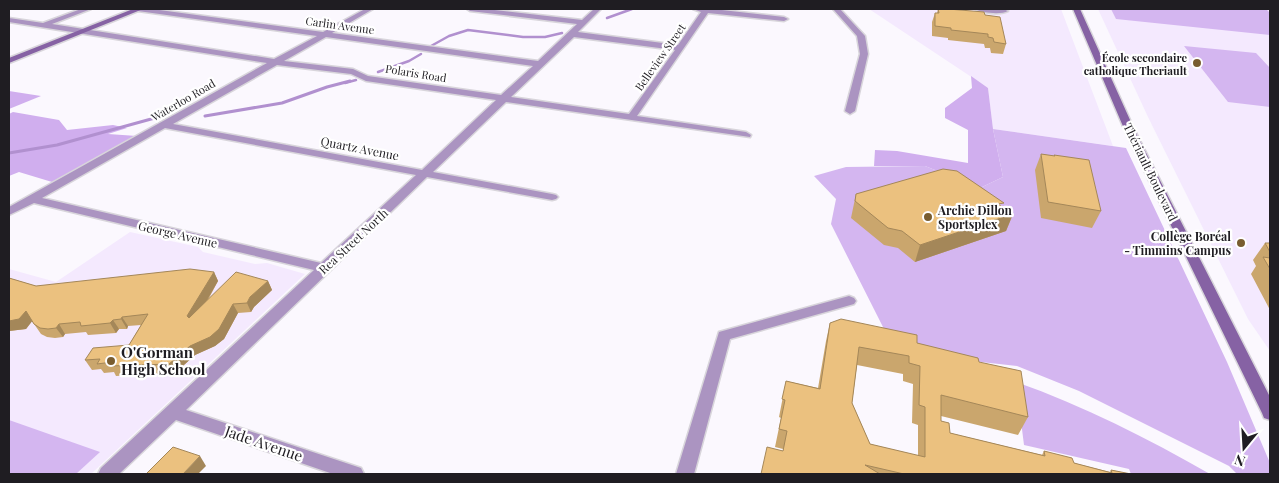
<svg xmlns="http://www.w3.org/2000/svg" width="1279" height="483" font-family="'Playfair Display',serif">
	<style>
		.built { fill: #f4e9fe }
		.green { fill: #d4b6f0 }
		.forest { fill: #d0aeee }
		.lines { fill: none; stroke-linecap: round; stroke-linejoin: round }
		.stream-far1 { stroke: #b190cf; stroke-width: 2.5 }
		.stream { stroke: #b190cf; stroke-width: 3 }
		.street-casing { stroke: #d8d5db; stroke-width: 3 }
		.secondary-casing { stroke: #d8d5db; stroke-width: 3 }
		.street { fill: #ab94c1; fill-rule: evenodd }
		.secondary { fill: #8662a4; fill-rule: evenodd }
		.wall { fill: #caa66d; fill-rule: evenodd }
		.shaded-wall { fill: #a48759 }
		.building { fill: #ebc17f; stroke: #a48759; fill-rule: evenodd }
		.poi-dot { fill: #795d30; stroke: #fff; stroke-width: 2 }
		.labels { text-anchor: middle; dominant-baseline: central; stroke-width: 4.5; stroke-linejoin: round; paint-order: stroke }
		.far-street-label { font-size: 11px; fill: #1f1d22; stroke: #fff }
		.far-poi-label { font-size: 11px; font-weight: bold; fill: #1f1d22; stroke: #fff; text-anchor: end }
		.street-label { font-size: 12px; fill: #1f1d22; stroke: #fff }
		.poi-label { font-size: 12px; font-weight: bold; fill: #1f1d22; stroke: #fff; text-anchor: start }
		.near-poi-label { font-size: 15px; font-weight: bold; fill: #1f1d22; stroke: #fff; text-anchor: start }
		.near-street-label { font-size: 15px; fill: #1f1d22; stroke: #fff }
	</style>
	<rect width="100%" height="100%" fill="#fbf8fe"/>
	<g class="built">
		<polygon points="869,9 1061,9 1113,146 993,129 988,88"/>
		<polygon points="1098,9 1270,9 1270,351 1248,319 1148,117"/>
		<polygon points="130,232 198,247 203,252 255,264 267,263 305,274 91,474 9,474 9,269 56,282"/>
	</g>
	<g class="green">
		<polygon points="1111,9 1266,9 1270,13 1270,35 1116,19"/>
		<polygon points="1184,46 1256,53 1270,68 1270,107 1228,102"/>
		<polygon points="993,129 1126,148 1227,362 1270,463 1270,474 1237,474 1229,466 1079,391 1017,366 981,362 915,344 917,336 884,329 831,224 836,199 814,176 846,167 925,166 980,188 1003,177"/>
		<path d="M1016,382C1084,406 1147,438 1210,474H1131L1129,469L1024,445Z"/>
		<polygon points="9,420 100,452 76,474 9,474"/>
	</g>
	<g class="forest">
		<polygon points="971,76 988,88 993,129 1003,177 980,188 925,166 874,166 875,150 897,151 968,163 968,130 945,118 945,108 972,88"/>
		<polygon points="9,91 41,96 9,109"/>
		<polygon points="13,112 59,120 67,130 113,125 127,128 108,134 137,136 52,182 19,172 9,176 9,114"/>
	</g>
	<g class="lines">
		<g class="stream-far1">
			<polyline points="607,18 632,9"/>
			<polyline points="431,46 449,36 468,30 523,37 545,37 562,33"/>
			<polyline points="378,72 409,61 421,54"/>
			<polyline points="345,83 356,80"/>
		</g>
		<g class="stream">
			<polyline points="205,116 282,103 327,87 350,81"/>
			<polyline points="9,153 57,145 162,116"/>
		</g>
		<g class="street-casing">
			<g id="street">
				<path d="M81,9H91L52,24L274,59L317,36L138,11L134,9H152L323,32L365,9H373L332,33L538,61L577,24L470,11L467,9H486L582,20L594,9H601L578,32L678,45L701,12L693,9H713L784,17L788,19L784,21L708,13L637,116L746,132L751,135L750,137L506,102L433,172L552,194L556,195L558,197L556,199L552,200L427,177L186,410L361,468L364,474H333L176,420L119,474H98L101,468L314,270L34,203L9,215V207L267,63L9,22V18L43,23ZM326,37L533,66L501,95L368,76L353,69L284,61ZM574,37L675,50L629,114L511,97ZM277,65L351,74L366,81L496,100L422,170L173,124ZM165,128L416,175L321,263L42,198Z"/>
				<polygon points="833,9 840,9 865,36 868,54 855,111 850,114 845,111 860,54 857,36"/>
				<path d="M975,9H1003L1008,11C1001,15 982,13 975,9Z"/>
				<polygon points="849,296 854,298 856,301 854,304 730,339 694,474 676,474 719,332"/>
			</g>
		</g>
		<g class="secondary-casing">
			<g id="secondary">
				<polygon points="133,9 143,9 9,63 9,58"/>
				<polygon points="1073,9 1080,9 1135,131 1270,397 1270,420 1264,418 1262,413 1125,131"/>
			</g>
		</g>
		<use href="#street" class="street"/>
		<use href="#secondary" class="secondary"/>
	</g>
	<g class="wall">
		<polygon points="938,9 985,15 1006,44 1003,54 991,53 990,48 985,48 984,44 948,40 948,38 932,36 932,22 935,13 937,13"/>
		<polygon points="1041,154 1054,156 1054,155 1101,211 1092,228 1041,218 1035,170"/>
		<polygon points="856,194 1002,207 1013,214 1006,231 915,262 898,248 884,245 851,218"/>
		<polygon points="1265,243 1270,243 1270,310 1251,274 1256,266 1253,260"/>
		<polygon points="214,272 218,281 208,300 268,281 272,290 254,307 251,312 238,313 224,339 215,346 195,355 175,373 116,376 114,372 104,373 101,369 92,370 85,360 129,345 141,325 128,326 127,329 119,329 116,333 88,335 86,332 65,334 63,337 55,338 47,337 41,334 32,321 26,329 9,331 9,278 36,286"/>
		<path d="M830,323L917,343L979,362L1028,417L1018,435L941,416V421L950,433L1042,455L1044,451L1074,463L1110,472L1111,470L1131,474H761L783,451V449L775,447L781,418L779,417L786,381L818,388L826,341ZM857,365L903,374V381L913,384L912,423L918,425V456L870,444L852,403Z"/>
	</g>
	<g class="shaded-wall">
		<polygon points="1013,214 1006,231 915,262 920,245"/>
		<polygon points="214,272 218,281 192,326 187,316"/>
		<polygon points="268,281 272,290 254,307 251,312 247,303 250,297"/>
		<polygon points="233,304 238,313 224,339 215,346 195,355 175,373 169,364"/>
		<polygon points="26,311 33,320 26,329 9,331 9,321"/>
		<polygon points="122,317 128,326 127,329 121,319"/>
		<polygon points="113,320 119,329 116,333 110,323"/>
		<polygon points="59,324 65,334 63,337 56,328"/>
		<polygon points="200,456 206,466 198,474 183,474"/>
	</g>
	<g class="building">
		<polygon points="938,9 948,9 984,12 985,15 1000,17 1006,44 994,42 993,38 988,37 988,34 951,30 951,28 935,26 935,13 939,13"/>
		<polygon points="1041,154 1055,156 1054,155 1089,160 1101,211 1048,202"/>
		<polygon points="943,169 957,171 1004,203 998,204 1013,214 920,245 902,231 888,228 855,201 856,194"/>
		<polygon points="1265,243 1270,243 1270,252"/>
		<polygon points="1263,257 1270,258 1270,269"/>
		<polygon points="190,269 214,272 187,316 189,318 236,272 268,281 250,297 247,303 233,304 219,329 210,337 190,346 169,364 110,366 112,362 97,364 100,359 85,360 93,348 129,345 148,314 122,317 121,319 113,320 110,323 81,326 80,322 59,324 56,328 48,329 40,328 34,324 26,311 19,319 9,321 9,278 36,286"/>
		<path d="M841,319L917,335V343L978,358L979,362L1021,371L1028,417L941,395V421L949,423L950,433L1045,456L1044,451L1072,458L1074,463L1112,473L1111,470L1131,474H904L865,465L880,474H761L767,447L783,451L787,431L779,429L785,400L782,399L786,381L820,389L830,323ZM859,347L909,356V363L920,366L919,405L925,407V457L870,444L852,403Z"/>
		<polygon points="173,447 200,456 183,474 146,474"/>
	</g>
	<g class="poi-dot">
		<circle cx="1197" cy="63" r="5"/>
		<circle cx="928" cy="217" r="5"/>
		<circle cx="1241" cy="243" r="5"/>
		<circle cx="111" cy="361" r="5"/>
	</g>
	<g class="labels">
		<g class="far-street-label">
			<text transform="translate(340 25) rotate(8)">Carlin Avenue</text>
			<text transform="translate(660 57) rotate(-55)">Belleview Street</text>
			<text transform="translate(416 73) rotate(9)">Polaris Road</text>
			<text transform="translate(183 100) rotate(-30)">Waterloo Road</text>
		</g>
		<g class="far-poi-label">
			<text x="1187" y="57">École secondaire<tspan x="1187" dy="13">catholique Theriault</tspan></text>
		</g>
		<g class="street-label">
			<text transform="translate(360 148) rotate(11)">Quartz Avenue</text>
			<text transform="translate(1151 172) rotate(64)">Thériault Boulevard</text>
			<text transform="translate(178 234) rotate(13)">George Avenue</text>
			<text transform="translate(353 241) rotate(-43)">Rea Street North</text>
		</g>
		<g class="poi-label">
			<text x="938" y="210">Archie Dillon<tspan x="938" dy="14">Sportsplex</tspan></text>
			<text x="1231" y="236" text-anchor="end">Collège Boréal<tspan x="1231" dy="14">- Timmins Campus</tspan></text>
		</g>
		<g class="near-poi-label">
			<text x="121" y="352">O'Gorman<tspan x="121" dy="17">High School</tspan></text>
		</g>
		<g class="near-street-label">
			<text transform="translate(264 443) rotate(19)">Jade Avenue</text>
		</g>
	</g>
	<rect width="1279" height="483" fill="none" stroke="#1f1d22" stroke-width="20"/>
	<g transform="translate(1244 448) rotate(198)" stroke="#ffffff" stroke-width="4" paint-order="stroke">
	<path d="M0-4L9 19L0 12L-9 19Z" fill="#1f1d22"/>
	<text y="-8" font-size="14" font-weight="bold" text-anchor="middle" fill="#1f1d22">N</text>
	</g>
</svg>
